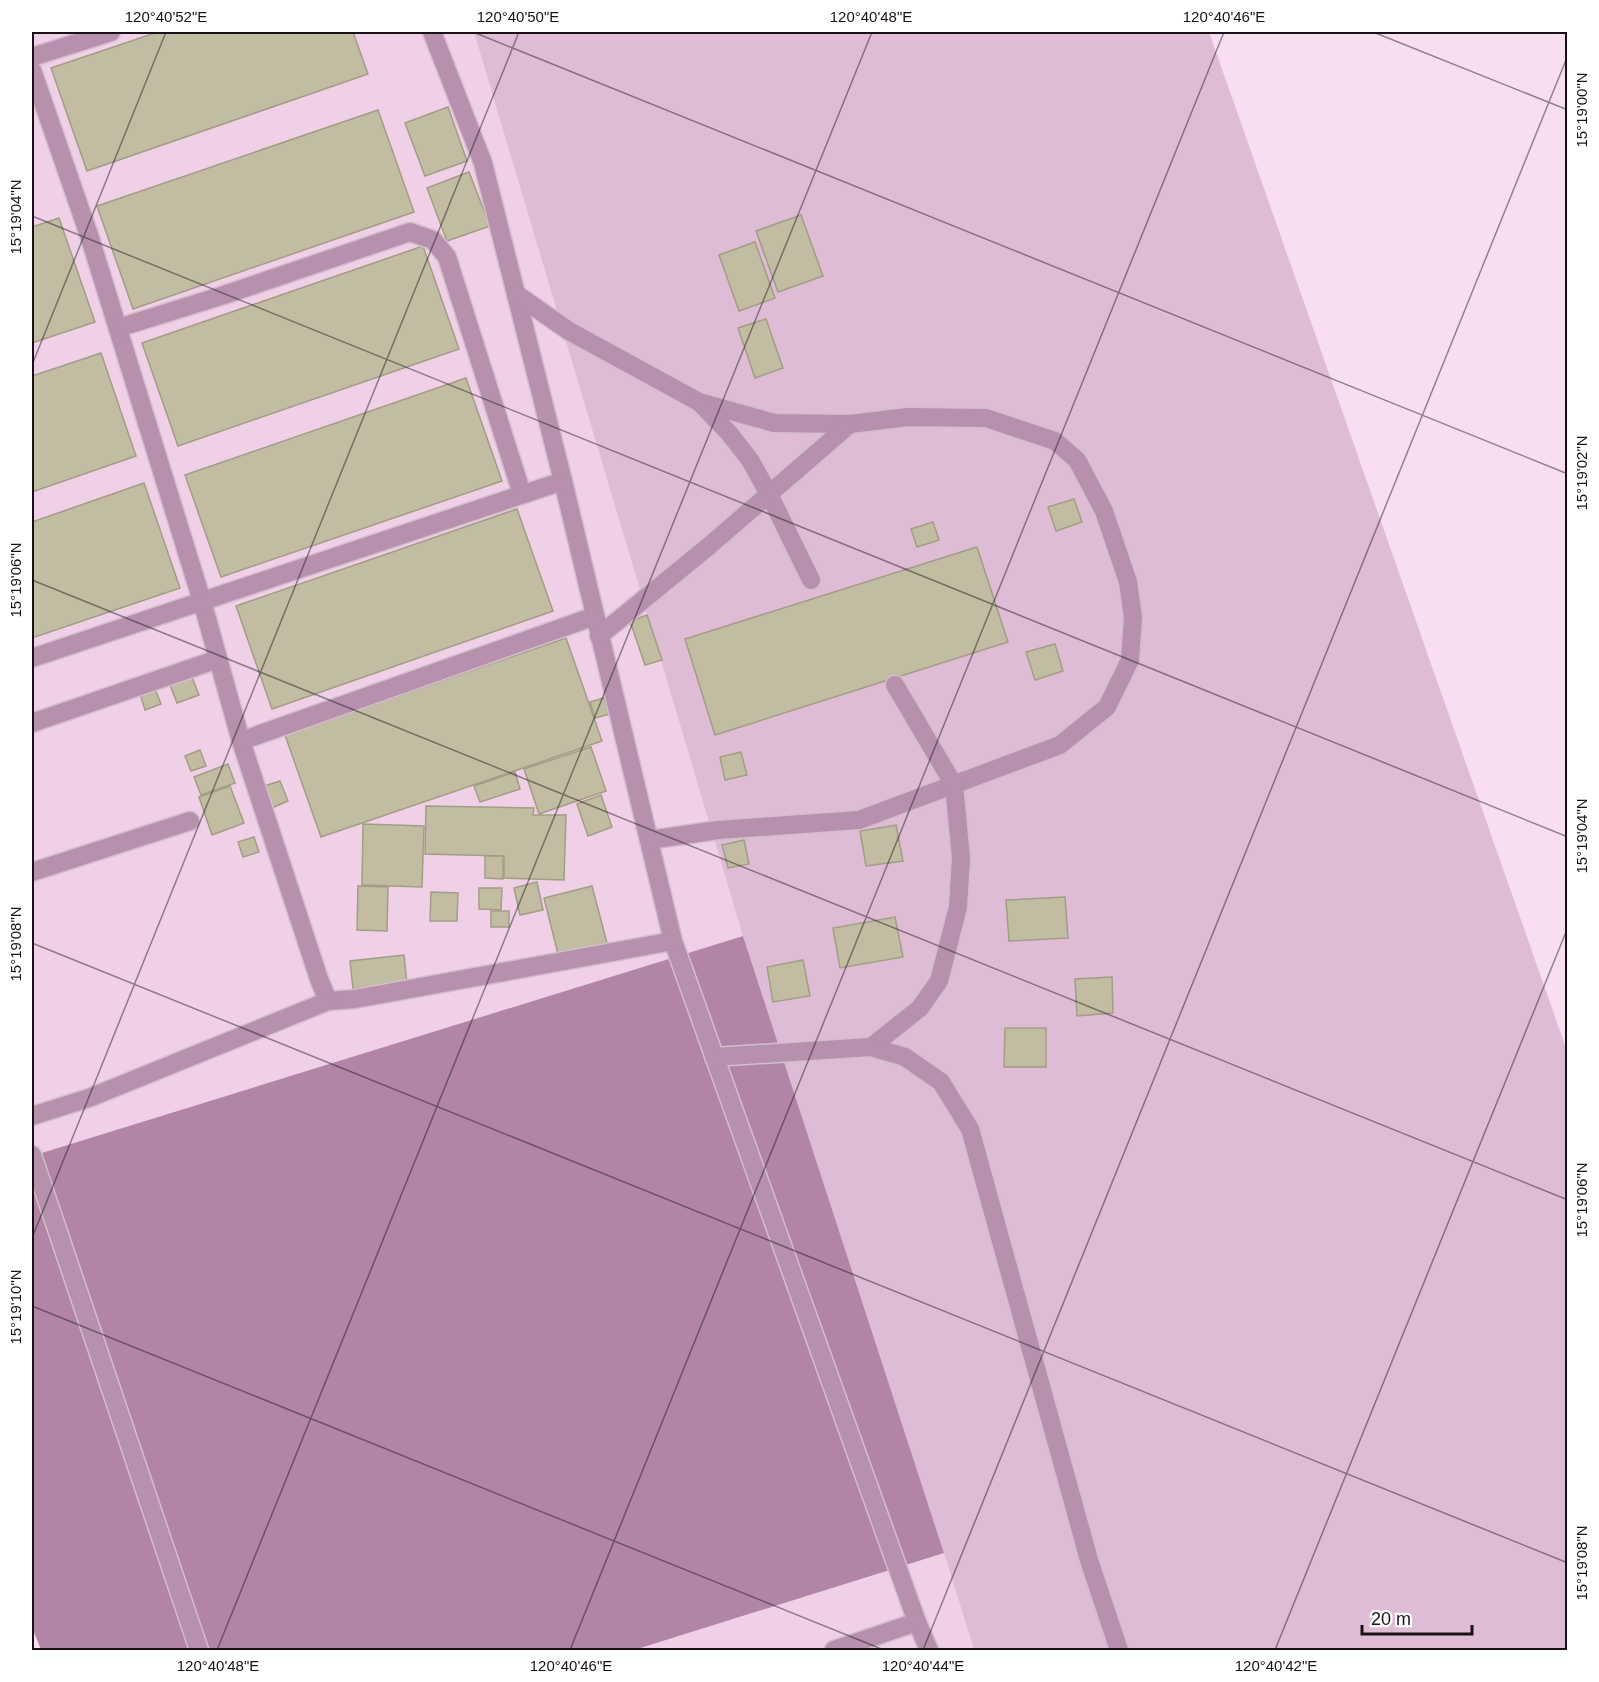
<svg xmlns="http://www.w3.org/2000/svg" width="1599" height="1682" font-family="Helvetica,sans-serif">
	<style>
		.built { fill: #efd0e7 }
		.green { fill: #dfbcd5 }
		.water { fill: #b285a7 }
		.building { fill: #c1bca2; stroke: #a29d84; stroke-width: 1.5 }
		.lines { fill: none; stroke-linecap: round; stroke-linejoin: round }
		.minor-casing { stroke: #d3bdcd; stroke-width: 21 }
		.minor { stroke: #b690ad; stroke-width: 18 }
		.ticks { fill: none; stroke: #191117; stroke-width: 1.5; stroke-opacity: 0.45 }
		.neatline { fill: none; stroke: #191117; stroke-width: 2 }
		.ticks-label { font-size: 15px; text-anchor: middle; fill: #191117 }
	</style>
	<rect width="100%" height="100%" fill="#f7def0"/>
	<g class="built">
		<polygon points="32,32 477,32 787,771 743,936 32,1156"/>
		<polygon points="944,1553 974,1650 634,1650"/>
	</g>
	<polygon class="green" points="474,32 1209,32 1567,1051 1567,1650 974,1650 944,1553 743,936"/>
	<polygon class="water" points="743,936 944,1553 634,1650 41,1650 32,1627 32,1156"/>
	<g class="building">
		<polygon points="158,32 353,32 368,74 87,171 51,68"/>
		<polygon points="448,107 467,161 425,176 405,123"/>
		<polygon points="378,110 414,212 133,309 97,206"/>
		<polygon points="469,172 490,226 447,241 427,188"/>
		<polygon points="801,215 823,276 778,292 756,231"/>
		<polygon points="59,218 95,322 32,343 32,227"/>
		<polygon points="755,242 775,298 739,311 719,255"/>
		<polygon points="423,246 459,349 178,446 142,343"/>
		<polygon points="766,319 783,368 755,378 738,328"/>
		<polygon points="101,353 136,456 32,492 32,376"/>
		<polygon points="466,378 502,481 221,577 185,475"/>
		<polygon points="144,483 180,588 32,638 32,522"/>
		<polygon points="1074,499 1082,522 1056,531 1048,507"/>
		<polygon points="517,509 553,611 272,709 236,606"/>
		<polygon points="933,522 939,540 917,547 911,529"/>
		<polygon points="977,547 1008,642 715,735 685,639"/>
		<polygon points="647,615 662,660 645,665 630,621"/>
		<polygon points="566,638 602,741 321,837 285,735"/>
		<polygon points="1055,644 1063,671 1035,680 1026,652"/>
		<polygon points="192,677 199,695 177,703 170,685"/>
		<polygon points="155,689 161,704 145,710 140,694"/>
		<polygon points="604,698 610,714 595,718 590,702"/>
		<polygon points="591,747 606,791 539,814 524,769"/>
		<polygon points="200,750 206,766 191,771 185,756"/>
		<polygon points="741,752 747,775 725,780 720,757"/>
		<polygon points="228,764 235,783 201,795 194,777"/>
		<polygon points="515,772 520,789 480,802 474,786"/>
		<polygon points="280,781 288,801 272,808 264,786"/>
		<polygon points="230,786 244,823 212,835 199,797"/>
		<polygon points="601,795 612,827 588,836 577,804"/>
		<polygon points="426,806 534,808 533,815 566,815 564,880 504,878 504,856 425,854"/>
		<polygon points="363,824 424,826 422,887 362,885"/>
		<polygon points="896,825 903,861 866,866 860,831"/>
		<polygon points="254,837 259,852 243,857 238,842"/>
		<polygon points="744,840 749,864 728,868 722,845"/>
		<polygon points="485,856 503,856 503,879 485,878"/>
		<polygon points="537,882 543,910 520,915 514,888"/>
		<polygon points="358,886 388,887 387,931 357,930"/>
		<polygon points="592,886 607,943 558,954 544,898"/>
		<polygon points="479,888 502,888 501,910 479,909"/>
		<polygon points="431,892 458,893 457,921 430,921"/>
		<polygon points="1065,897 1068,938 1009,941 1006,900"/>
		<rect x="491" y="911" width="18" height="16"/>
		<polygon points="895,917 903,957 840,968 833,928"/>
		<polygon points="404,955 407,984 353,989 350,961"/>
		<polygon points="803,960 810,996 773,1002 767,967"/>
		<polygon points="1112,977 1113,1013 1077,1016 1075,979"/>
		<polygon points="1005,1028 1046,1028 1046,1067 1004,1067"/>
	</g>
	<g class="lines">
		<g class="minor-casing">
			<g id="minor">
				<polyline points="432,32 483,163 563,481 673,941 917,1622 929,1650"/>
				<polyline points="32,57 111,32"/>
				<polyline points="32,70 89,235 202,601 241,741 319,979 328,1001 355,999 673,941"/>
				<polyline points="516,294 569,331 699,402 774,423 850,424 908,417 986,418 1055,441 1077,460 1104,511 1128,582 1133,617 1130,660 1107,707 1060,745 859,820 718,830 649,840"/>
				<polyline points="118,328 224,295 410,232 433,240 447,257 522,494"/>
				<polyline points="700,403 729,433 750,460 769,494 811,580"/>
				<polyline points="599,636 709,546 850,424"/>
				<polyline points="32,658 563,481"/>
				<polyline points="32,723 218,659"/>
				<polyline points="241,741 595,616"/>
				<polyline points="32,872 190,821"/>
				<polyline points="871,1047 920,1008 939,981 958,907 961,858 954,785 895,685"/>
				<polyline points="714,1057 871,1047 905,1057 941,1082 970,1129 1089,1560 1119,1650"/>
				<polyline points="32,1116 89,1098 328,1001"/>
				<polyline points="32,1155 199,1650"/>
				<polyline points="834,1650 917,1622"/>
			</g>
		</g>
		<use href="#minor" class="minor"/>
	</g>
	<path class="ticks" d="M473,32L1568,474M1373,32L1568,110M32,216L1568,837M32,365L166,32M32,580L1568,1200M32,943L1568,1563M32,1238L519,32M32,1306L884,1650M217,1650L872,32M570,1650L1224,32M923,1650L1568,55M1275,1650L1568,927"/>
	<rect width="1599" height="1682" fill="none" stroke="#ffffff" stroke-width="66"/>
	<path d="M1362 1625v9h110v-9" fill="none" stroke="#191117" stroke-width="3"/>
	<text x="1371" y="1625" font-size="18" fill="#191117" stroke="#ffffff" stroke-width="4.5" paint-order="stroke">20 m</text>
	<rect x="33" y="33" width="1533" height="1616" class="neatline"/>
	<g class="ticks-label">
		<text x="166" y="22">120°40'52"E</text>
		<text x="518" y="22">120°40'50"E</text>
		<text x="871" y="22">120°40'48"E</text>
		<text x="1224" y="22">120°40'46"E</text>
		<text transform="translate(1582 110) rotate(-90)" y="5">15°19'00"N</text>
		<text transform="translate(16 217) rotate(-90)" y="5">15°19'04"N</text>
		<text transform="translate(1582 473) rotate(-90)" y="5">15°19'02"N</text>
		<text transform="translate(16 580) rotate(-90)" y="5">15°19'06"N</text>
		<text transform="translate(1582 836) rotate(-90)" y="5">15°19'04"N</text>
		<text transform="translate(16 944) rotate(-90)" y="5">15°19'08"N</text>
		<text transform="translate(1582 1200) rotate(-90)" y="5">15°19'06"N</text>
		<text transform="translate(16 1307) rotate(-90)" y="5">15°19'10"N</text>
		<text transform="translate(1582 1563) rotate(-90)" y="5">15°19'08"N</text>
		<text x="218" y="1671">120°40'48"E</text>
		<text x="571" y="1671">120°40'46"E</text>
		<text x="923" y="1671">120°40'44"E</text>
		<text x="1276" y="1671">120°40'42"E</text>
	</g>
</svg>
